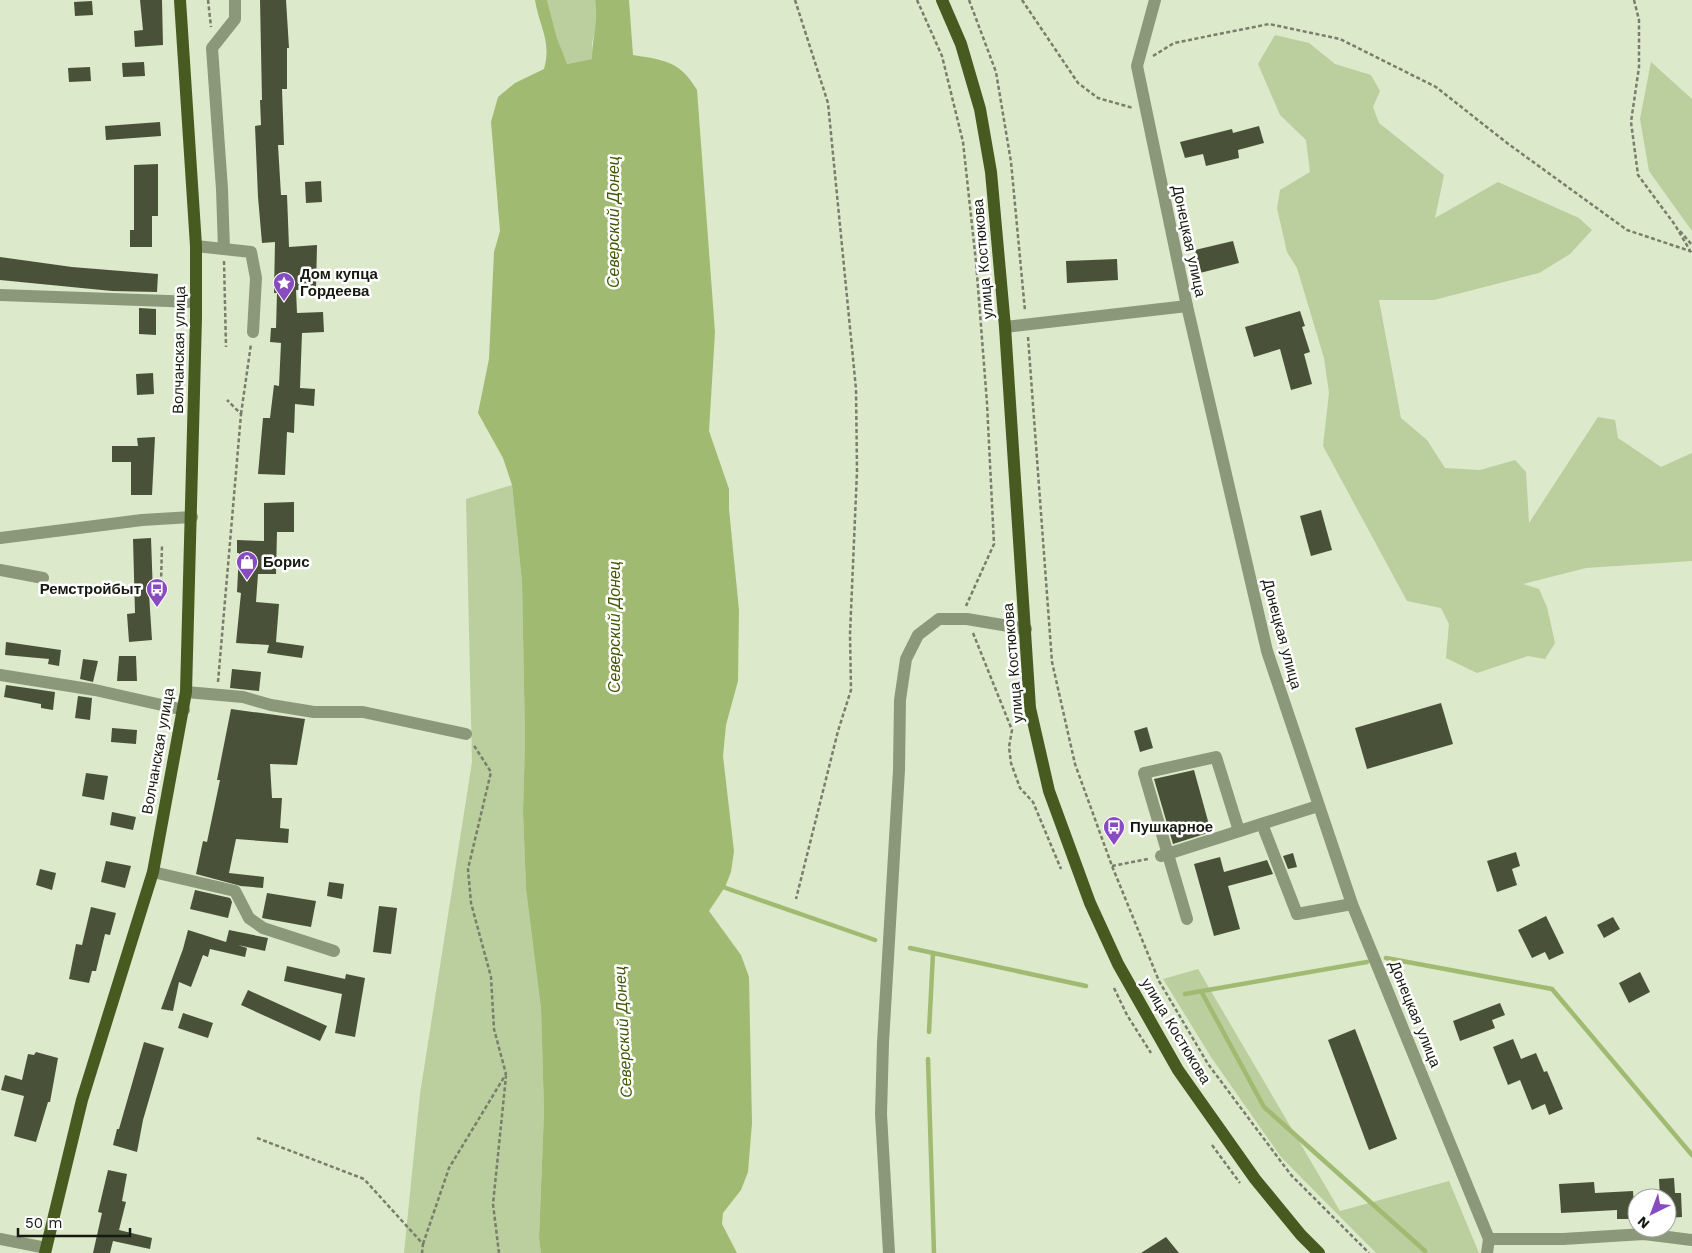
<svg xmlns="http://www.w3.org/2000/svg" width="1692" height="1253" font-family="'Work Sans',sans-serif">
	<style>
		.green { fill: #bbce9d }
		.water { fill: #a0ba72 }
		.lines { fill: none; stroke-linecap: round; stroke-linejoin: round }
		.stream { stroke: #a0ba72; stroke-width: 4.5 }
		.building { fill: #495239 }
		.path { stroke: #777f6b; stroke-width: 2.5; stroke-dasharray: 4 2.5; stroke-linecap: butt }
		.minor { stroke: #8c987a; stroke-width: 12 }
		.major { stroke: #475a20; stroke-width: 12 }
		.labels { text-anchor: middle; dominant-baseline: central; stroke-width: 5; stroke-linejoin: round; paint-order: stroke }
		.street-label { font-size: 15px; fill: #161a10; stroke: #fff }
		.poi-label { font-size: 15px; font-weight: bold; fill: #161a10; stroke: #fff; text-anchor: start }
		.water-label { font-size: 16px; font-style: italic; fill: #425805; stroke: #fff }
	</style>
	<rect width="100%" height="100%" fill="#dce9ca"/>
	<g class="green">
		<polygon points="547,0 595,0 598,19 592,43 592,59 566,64 557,38"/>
		<polygon points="1275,35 1309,43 1335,64 1371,75 1380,91 1373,107 1379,123 1444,175 1435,218 1498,182 1579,218 1592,230 1570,254 1539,273 1434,300 1379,300 1401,418 1427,440 1445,468 1480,470 1515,460 1526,472 1529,523 1598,417 1615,420 1618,438 1661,467 1692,453 1692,561 1586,568 1523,584 1539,589 1547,607 1555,643 1545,659 1528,656 1477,673 1446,658 1449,624 1441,608 1407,601 1323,446 1329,393 1324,358 1297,268 1287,252 1277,208 1280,190 1310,172 1306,140 1280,115 1258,64"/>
		<polygon points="1651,62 1692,99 1692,231 1649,171 1640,119"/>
		<polygon points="512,485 522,582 525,740 523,812 526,889 541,1009 544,1111 539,1237 541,1253 404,1253 420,1094 472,762 466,499"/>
		<polygon points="1198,969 1340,1211 1449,1181 1479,1253 1376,1253 1281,1157 1211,1057 1163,979"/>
	</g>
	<path class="water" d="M535,0H547L557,38L567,64L592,59C592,36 599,24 595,0H629L633,55C664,60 680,61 697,90L715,332L709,431L729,489V509L739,610L738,681L726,725L723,756L734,851L731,872L725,887L709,911L741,955L749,977L752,1123L748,1172L741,1190L723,1213L722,1224L737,1253H541L539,1238L544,1111L541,1009L526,889L523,812L525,740L522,582L512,485L503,458L478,413L489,359L494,252L500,231L491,122L498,97L515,83L544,69C552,41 539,26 535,0Z"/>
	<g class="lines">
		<g class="stream">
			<polyline points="720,886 875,940"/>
			<polyline points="910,948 1086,986"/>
			<polyline points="1386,958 1552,989 1692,1155"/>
			<polyline points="1201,991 1264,1107 1425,1251"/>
			<polyline points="1185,994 1367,962"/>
			<polyline points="929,1032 933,953"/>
			<polyline points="928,1059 934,1253"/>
		</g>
	</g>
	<g class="building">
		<polygon points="140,0 162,0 163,45 135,47 134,31 143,30"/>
		<polygon points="260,0 286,0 289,48 287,48 287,89 282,89 284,145 278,145 281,195 287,195 289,247 317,245 316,289 296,290 297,313 323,312 324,332 302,333 300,388 315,389 314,406 295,404 294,433 287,432 285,475 258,474 263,418 270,418 274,385 279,386 281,343 270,342 271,328 276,328 277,293 274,293 275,242 262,243 258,197 255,126 261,125 260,100 262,100"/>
		<polygon points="92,1 93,15 75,16 74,2"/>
		<polygon points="144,62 145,76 123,77 122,63"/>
		<polygon points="90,67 91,81 69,82 68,68"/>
		<polygon points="160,122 161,136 106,140 105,126"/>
		<polygon points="1259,126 1264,143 1238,150 1239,158 1206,166 1203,154 1185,158 1180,142 1232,129 1233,133"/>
		<polygon points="158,164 158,216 152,216 152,247 130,247 130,230 134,230 134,165"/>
		<polygon points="321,181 322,202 306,203 305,182"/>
		<polygon points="1233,241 1239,263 1200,273 1195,250"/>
		<polygon points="0,257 72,267 158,274 157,292 112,291 0,280"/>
		<polygon points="1117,259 1118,280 1067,283 1066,261"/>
		<polygon points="139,308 156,309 156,335 139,334"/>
		<polygon points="1300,311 1305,326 1302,327 1310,352 1304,354 1312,384 1291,390 1280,349 1254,357 1245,327"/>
		<polygon points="153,373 154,394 137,395 136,374"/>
		<polygon points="155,437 152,495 131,495 131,462 112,462 112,446 138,446 137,438"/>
		<polygon points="294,502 294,532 277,532 276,574 258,574 256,602 279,604 276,642 304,646 302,658 267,653 269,645 236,643 241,593 237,592 239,553 237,553 237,540 264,541 264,503"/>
		<polygon points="1321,510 1332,550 1311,556 1300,516"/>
		<polygon points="151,538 153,594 149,594 152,640 129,642 127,614 135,613 133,539"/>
		<polygon points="6,642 61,650 59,666 48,664 49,659 5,655"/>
		<polygon points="119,656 136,656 137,681 117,681"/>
		<polygon points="83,659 98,661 93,682 80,679"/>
		<polygon points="232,669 261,672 259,691 230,688"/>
		<polygon points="6,685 55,692 53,710 41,708 41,704 4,697"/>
		<polygon points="78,696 92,698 90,720 75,718"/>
		<polygon points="1441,703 1453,744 1367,769 1355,728"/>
		<polygon points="231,709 305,719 297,765 270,764 272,798 282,798 280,828 289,829 288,843 236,839 229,873 264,877 263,888 241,886 196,874 203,841 207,842 220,780 217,780"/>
		<polygon points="1147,727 1153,748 1140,752 1134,731"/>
		<polygon points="112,728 137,730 136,744 111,742"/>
		<polygon points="1194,770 1211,832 1173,844 1154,779"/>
		<polygon points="86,773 108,776 104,800 82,796"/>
		<polygon points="112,812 136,817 133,830 110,825"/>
		<polygon points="1516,852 1520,866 1512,869 1517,885 1497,892 1487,861"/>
		<polygon points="1293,853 1297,867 1288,869 1283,856"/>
		<polygon points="1220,857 1224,872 1267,860 1273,874 1228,886 1240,929 1214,936 1194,864"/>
		<polygon points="106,861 131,866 125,888 101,882"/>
		<polygon points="40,869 56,873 52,890 36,885"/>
		<polygon points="329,882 344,884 342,899 327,896"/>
		<polygon points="195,890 230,898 232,902 228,918 190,909"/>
		<polygon points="267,893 316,901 311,927 262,918"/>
		<polygon points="379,906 397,908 391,954 373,952"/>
		<polygon points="91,907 116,913 110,935 105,934 96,971 92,971 89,983 69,979 76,944 82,945"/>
		<polygon points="1546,916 1564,953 1549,960 1545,952 1532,958 1518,930"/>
		<polygon points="1613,917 1620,929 1604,938 1597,925"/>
		<polygon points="188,930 226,942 229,930 268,938 265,951 238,945 247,948 245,957 210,949 208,957 203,955 191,987 179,982 173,1011 161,1009 183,949"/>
		<polygon points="287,966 345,979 346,974 365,978 355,1037 335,1033 342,994 284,981"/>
		<polygon points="1640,972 1650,992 1629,1003 1619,983"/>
		<polygon points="248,990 327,1026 320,1041 241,1005"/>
		<polygon points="1500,1003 1505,1015 1492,1020 1495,1028 1460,1041 1453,1021"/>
		<polygon points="183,1013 213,1023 208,1038 178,1028"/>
		<polygon points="1355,1029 1397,1139 1369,1150 1328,1040"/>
		<polygon points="1513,1039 1521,1059 1536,1053 1544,1072 1547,1071 1563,1109 1549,1115 1545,1104 1532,1110 1520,1080 1508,1085 1493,1047"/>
		<polygon points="144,1042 164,1048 143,1120 137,1152 113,1145 117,1129 119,1129"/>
		<polygon points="36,1052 58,1058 50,1102 48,1102 36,1142 14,1136 24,1096 1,1090 5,1075 22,1080 28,1054 34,1055"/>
		<polygon points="108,1170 127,1174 122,1201 126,1202 119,1230 152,1238 150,1249 113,1241 110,1253 93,1253 102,1213 98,1212"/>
		<polygon points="1674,1178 1675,1193 1681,1193 1682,1217 1667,1218 1667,1198 1660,1198 1659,1179"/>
		<polygon points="1594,1182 1595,1193 1633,1191 1635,1219 1617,1219 1617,1210 1561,1213 1559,1184"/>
		<polygon points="1166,1237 1179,1253 1141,1253"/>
	</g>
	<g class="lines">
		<g class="path">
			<polyline points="208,0 211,27"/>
			<polyline points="795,0 828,103 856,389 857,471 850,634 851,690 838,731 796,899"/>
			<polyline points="917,0 942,56 963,142 976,262 987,403 994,544 966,606"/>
			<polyline points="969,0 996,72 1011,162 1025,311"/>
			<polyline points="1022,0 1078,83 1098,98 1133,108"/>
			<polyline points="1634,0 1639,20 1639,67 1631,122 1638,175 1675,225 1692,254"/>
			<polyline points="1153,56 1174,43 1269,24 1340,39 1436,87 1507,143 1627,230 1690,251"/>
			<polyline points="1680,231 1692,245"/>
			<polyline points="224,261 226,347"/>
			<polyline points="1028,337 1052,662 1075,764 1112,866 1159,981 1208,1064 1291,1175 1369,1253"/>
			<polyline points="241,414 251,344"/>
			<polyline points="161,583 162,545"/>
			<polyline points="973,633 1012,730 1009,747 1011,763 1020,788 1033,802 1061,869"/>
			<polyline points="218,682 241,414 227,400"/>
			<polyline points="1112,866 1148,859"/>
			<polyline points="1114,988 1127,1015 1151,1053"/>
			<polyline points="257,1138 364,1179 423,1244 422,1253"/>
			<polyline points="1212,1145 1240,1183"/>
			<polyline points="423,1244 449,1168 506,1074 494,1029 491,977 471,903 468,869 491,772 473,744"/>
			<polyline points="499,1253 493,1204 506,1076"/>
		</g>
		<g class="minor">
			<polyline points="1155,0 1137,66 1187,306 1267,651 1352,904 1489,1239 1487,1253"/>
			<polyline points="196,246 251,252 256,278 253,332"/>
			<polyline points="224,249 222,189 212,48 235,19 235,0"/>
			<polyline points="0,295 196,302"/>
			<polyline points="1005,327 1187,306"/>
			<polyline points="0,538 142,520 192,517"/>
			<polyline points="0,570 43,578"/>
			<polyline points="0,675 95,690 184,710"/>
			<polyline points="186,692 243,697 271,705 314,712 363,712 466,734"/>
			<polyline points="1262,824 1297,914 1352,904"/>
			<polyline points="1161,856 1318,806"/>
			<polyline points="153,872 235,891 249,918 263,928 334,951"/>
			<polyline points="1187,919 1144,773 1216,757 1239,831"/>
			<polyline points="0,1239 46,1248"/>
			<polyline points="1489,1239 1563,1239 1644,1234 1692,1240"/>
			<polyline points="889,1253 881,1114 883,1043 899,770 900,700 906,659 918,635 939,619 967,619 1026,629"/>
		</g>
		<g class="major">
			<polyline points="942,0 961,44 980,109 991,172 1005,327 1030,708 1049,791 1090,903 1118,964 1178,1070 1255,1179 1301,1235 1319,1253"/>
			<polyline points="45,1253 82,1100 153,872 186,692 196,317 196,246 180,0"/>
		</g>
	</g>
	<defs>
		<g id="sight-pin" transform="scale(1.125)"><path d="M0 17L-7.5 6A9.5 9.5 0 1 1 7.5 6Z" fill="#884bc0" stroke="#fff"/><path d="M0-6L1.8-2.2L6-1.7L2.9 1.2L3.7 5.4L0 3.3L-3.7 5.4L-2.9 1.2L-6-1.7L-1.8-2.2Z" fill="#fff"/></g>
		<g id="shop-pin" transform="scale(1.125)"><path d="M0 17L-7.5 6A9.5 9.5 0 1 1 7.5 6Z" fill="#884bc0" stroke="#fff"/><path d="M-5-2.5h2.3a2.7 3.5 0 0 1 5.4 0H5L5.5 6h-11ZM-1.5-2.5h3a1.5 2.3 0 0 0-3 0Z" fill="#fff"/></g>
		<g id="bus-pin" transform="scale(1.125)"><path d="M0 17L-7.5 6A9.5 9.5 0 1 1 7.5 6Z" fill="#884bc0" stroke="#fff"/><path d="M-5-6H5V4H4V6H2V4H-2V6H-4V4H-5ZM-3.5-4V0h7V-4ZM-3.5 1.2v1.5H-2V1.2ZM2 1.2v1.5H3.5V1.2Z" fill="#fff"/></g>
	</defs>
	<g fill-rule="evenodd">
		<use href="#sight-pin" x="284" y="283"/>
		<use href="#shop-pin" x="247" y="562"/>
		<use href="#bus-pin" x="157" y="589"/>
		<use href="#bus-pin" x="1114" y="827"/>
	</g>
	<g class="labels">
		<g class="street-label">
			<text transform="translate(1189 241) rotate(78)">Донецкая улица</text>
			<text transform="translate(983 259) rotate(-95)">улица Костюкова</text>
			<text transform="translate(179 350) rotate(-89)">Волчанская улица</text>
			<text transform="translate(1282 634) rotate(75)">Донецкая улица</text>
			<text transform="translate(1013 663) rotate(-95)">улица Костюкова</text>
			<text transform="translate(158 751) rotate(-80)">Волчанская улица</text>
			<text transform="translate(1415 1014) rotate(68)">Донецкая улица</text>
			<text transform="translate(1176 1031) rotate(59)">улица Костюкова</text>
		</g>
		<g class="poi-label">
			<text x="300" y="274">Дом купца<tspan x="300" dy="17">Гордеева</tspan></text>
			<text x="263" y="562">Борис</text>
			<text x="141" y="589" text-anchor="end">Ремстройбыт</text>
			<text x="1130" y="827">Пушкарное</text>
		</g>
		<g class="water-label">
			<text transform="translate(613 222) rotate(-90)">Северский Донец</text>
			<text transform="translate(614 627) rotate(-90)">Северский Донец</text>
			<text transform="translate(623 1032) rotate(-93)">Северский Донец</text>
		</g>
	</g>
	<g transform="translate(1652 1213) rotate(222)"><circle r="24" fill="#ffffff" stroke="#a2a39f"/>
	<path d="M0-4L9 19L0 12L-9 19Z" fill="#884bc0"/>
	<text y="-8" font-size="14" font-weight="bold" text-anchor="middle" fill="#161a10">N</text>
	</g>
	<path d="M18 1228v8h112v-8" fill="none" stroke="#161a10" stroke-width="2.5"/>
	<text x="25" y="1228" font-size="15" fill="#161a10" stroke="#ffffff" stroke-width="4" paint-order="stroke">50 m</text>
</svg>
